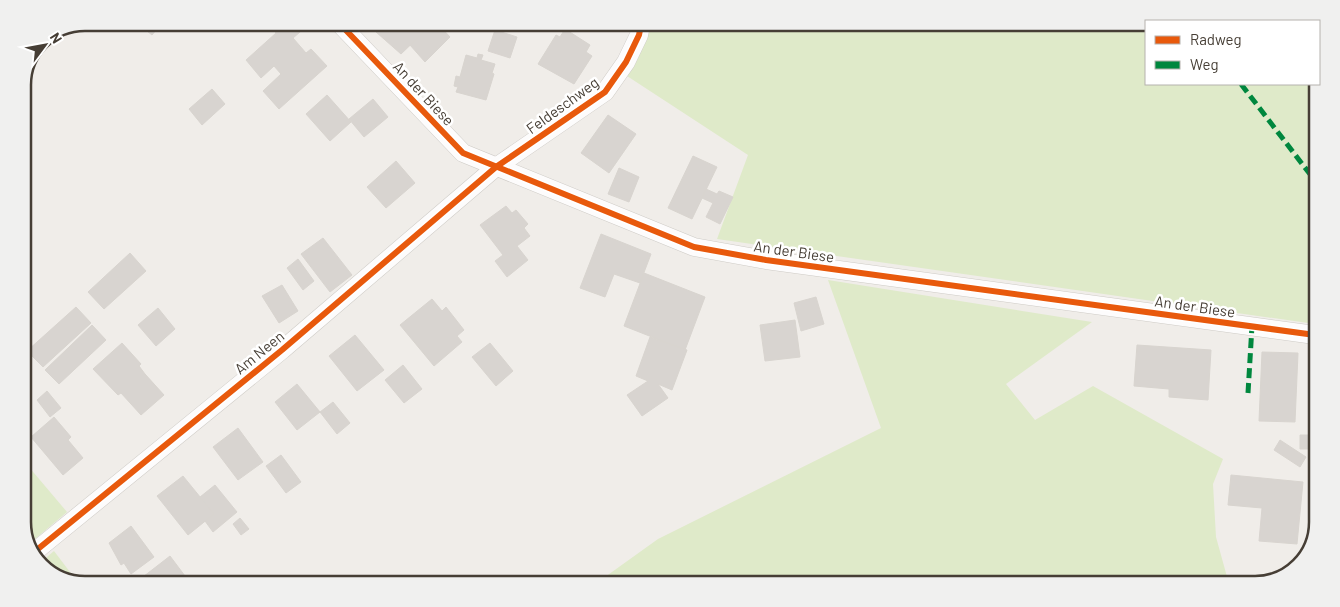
<svg xmlns="http://www.w3.org/2000/svg" width="1340" height="607" font-family="Barlow,sans-serif">
	<style>
		.green { fill: #dfeac9 }
		.building { fill: #d8d4d0; stroke: #d8d4cf }
		.lines { fill: none; stroke-linecap: round; stroke-linejoin: round }
		.minor-casing { stroke: #cecbc6; stroke-width: 19 }
		.minor { stroke: #fdfcfc; stroke-width: 18 }
		.quiet { stroke: #00873e; stroke-width: 5; stroke-dasharray: 10 5; stroke-linecap: butt }
		.cycleway-casing { stroke: #fff; stroke-width: 9 }
		.cycleway { stroke: #e8590c; stroke-width: 6 }
		.labels { text-anchor: middle; dominant-baseline: central; stroke-width: 5; stroke-linejoin: round; paint-order: stroke }
		.street-label { font-size: 15px; fill: #463e35; stroke: #fff }
		.rim { fill: none; stroke: #463e35; stroke-width: 2.5 }
	</style>
	<rect width="100%" height="100%" fill="#f0ede9"/>
	<g class="green">
		<polygon points="625,25 1146,27 1146,84 1317,84 1315,324 717,239 748,155 627,76 643,34 629,30"/>
		<polygon points="828,280 1092,322 1006,384 1035,420 1093,386 1223,459 1213,484 1216,537 1229,584 598,582 658,539 881,428"/>
		<polygon points="23,460 67,512 29,544 23,526"/>
		<polygon points="54,551 76,580 61,580 40,563"/>
	</g>
	<g class="building">
		<polygon points="104,23 121,23 116,30"/>
		<polygon points="137,23 159,23 161,24 152,35"/>
		<polygon points="305,23 307,26 293,38 306,53 311,49 327,66 279,109 263,91 281,74 274,66 261,78 246,60 276,33 269,23"/>
		<polygon points="372,24 420,24 426,30 401,54 376,32 378,30"/>
		<polygon points="420,24 438,24 450,37 425,62 410,45 426,30"/>
		<polygon points="565,29 590,45 586,52 592,56 574,84 538,64 556,35 560,37"/>
		<polygon points="495,30 517,37 510,58 488,51"/>
		<polygon points="478,54 483,55 481,60 495,64 492,73 494,74 486,100 456,92 458,87 454,86 456,76 460,77 466,55 477,58"/>
		<polygon points="212,89 225,104 202,125 189,109"/>
		<polygon points="327,95 351,122 330,141 306,114"/>
		<polygon points="373,99 388,117 364,137 349,119"/>
		<polygon points="608,115 636,134 609,173 581,153"/>
		<polygon points="693,156 717,167 692,219 668,208"/>
		<polygon points="396,161 415,183 386,208 367,187"/>
		<polygon points="619,168 639,177 629,202 608,194"/>
		<polygon points="706,189 717,194 719,191 733,197 720,224 706,217 713,203 702,198"/>
		<polygon points="506,206 512,213 516,210 528,224 524,228 530,236 517,246 528,260 507,277 495,261 503,255 480,225"/>
		<polygon points="601,234 651,254 640,283 614,274 605,297 580,288"/>
		<polygon points="323,238 352,275 330,292 301,254"/>
		<polygon points="130,253 146,271 104,309 88,292"/>
		<polygon points="298,259 314,281 303,290 287,268"/>
		<polygon points="644,273 705,297 685,350 624,326"/>
		<polygon points="282,285 298,311 279,323 262,296"/>
		<polygon points="816,297 824,324 801,331 794,303"/>
		<polygon points="432,299 442,311 446,307 464,330 457,336 462,342 434,366 400,325"/>
		<polygon points="76,307 91,323 43,367 27,351"/>
		<polygon points="158,308 175,329 156,346 138,325"/>
		<polygon points="795,320 800,357 765,361 760,325"/>
		<polygon points="92,325 106,340 59,384 45,370"/>
		<polygon points="355,335 384,370 357,391 329,356"/>
		<polygon points="650,337 687,350 672,390 658,384 668,398 642,416 627,395 648,381 636,376"/>
		<polygon points="122,343 141,364 139,366 145,374 164,395 141,415 121,393 118,395 93,369"/>
		<polygon points="490,343 513,371 496,386 472,357"/>
		<polygon points="1137,345 1211,350 1208,400 1169,397 1169,389 1134,386"/>
		<polygon points="1262,352 1298,353 1295,422 1259,421"/>
		<polygon points="403,365 422,389 404,403 385,380"/>
		<polygon points="297,384 320,412 297,430 275,402"/>
		<polygon points="47,391 61,408 50,417 37,400"/>
		<polygon points="333,402 350,423 337,434 320,412"/>
		<polygon points="54,417 71,437 68,440 83,458 63,475 31,437"/>
		<polygon points="1309,422 1314,422 1314,449 1300,449 1300,435 1309,435"/>
		<polygon points="238,428 263,462 238,480 213,447"/>
		<polygon points="1280,440 1306,457 1300,467 1274,450"/>
		<polygon points="281,455 301,482 286,493 266,466"/>
		<polygon points="1231,475 1303,482 1297,544 1259,541 1262,508 1228,505"/>
		<polygon points="183,476 214,514 188,535 157,496"/>
		<polygon points="215,485 237,512 213,532 205,521 214,514 200,497"/>
		<polygon points="240,518 249,529 241,535 233,524"/>
		<polygon points="131,526 154,557 131,574 124,563 121,565 109,543"/>
		<polygon points="170,556 185,576 179,580 139,580"/>
	</g>
	<g class="lines">
		<g class="minor-casing">
			<g id="minor">
				<polyline points="340,24 463,153 694,247 766,260 1315,335"/>
				<polyline points="33,553 282,350 496,167 605,92 626,62 639,35 641,25"/>
			</g>
		</g>
		<use href="#minor" class="minor"/>
		<g class="quiet">
			<polyline points="1241,84 1316,182"/>
			<polyline points="1248,393 1252,326"/>
		</g>
		<g class="cycleway-casing">
			<g id="cycleway">
				<polyline points="340,24 463,153 694,247 766,260 1315,335"/>
				<polyline points="33,553 282,350 496,167 605,92 626,62 639,35 641,25"/>
			</g>
		</g>
		<use href="#cycleway" class="cycleway"/>
	</g>
	<g class="labels">
		<g class="street-label">
			<text transform="translate(424 93) rotate(47)">An der Biese</text>
			<text transform="translate(562 105) rotate(-36)">Feldeschweg</text>
			<text transform="translate(794 251) rotate(8)">An der Biese</text>
			<text transform="translate(1195 306) rotate(8)">An der Biese</text>
			<text transform="translate(259 352) rotate(-39)">Am Neen</text>
		</g>
	</g>
	<path d="M0 0H1340V607H0ZM85 31H1255A54 54 0 0 1 1309 85V522A54 54 0 0 1 1255 576H85A54 54 0 0 1 31 522V85A54 54 0 0 1 85 31Z" fill="#f0f0ef" fill-rule="evenodd"/>
	<path class="rim" d="M85 31H1255A54 54 0 0 1 1309 85V522A54 54 0 0 1 1255 576H85A54 54 0 0 1 31 522V85A54 54 0 0 1 85 31Z"/>
	<rect x="1145" y="20" width="175" height="65" fill="#ffffff" stroke="#b5b2ae"/>
	<rect x="1155" y="36" width="25" height="8" fill="#e8590c" stroke="#b5b2ae"/>
	<text x="1190" y="45" font-size="15" fill="#463e35">Radweg</text>
	<rect x="1155" y="61" width="25" height="8" fill="#00873e" stroke="#b5b2ae"/>
	<text x="1190" y="70" font-size="15" fill="#463e35">Weg</text>
	<g transform="translate(45 45) rotate(58)" stroke="#ffffff" stroke-width="4" paint-order="stroke">
	<path d="M0-4L9 19L0 12L-9 19Z" fill="#463e35"/>
	<text y="-8" font-size="14" font-weight="bold" text-anchor="middle" fill="#463e35">N</text>
	</g>
</svg>
